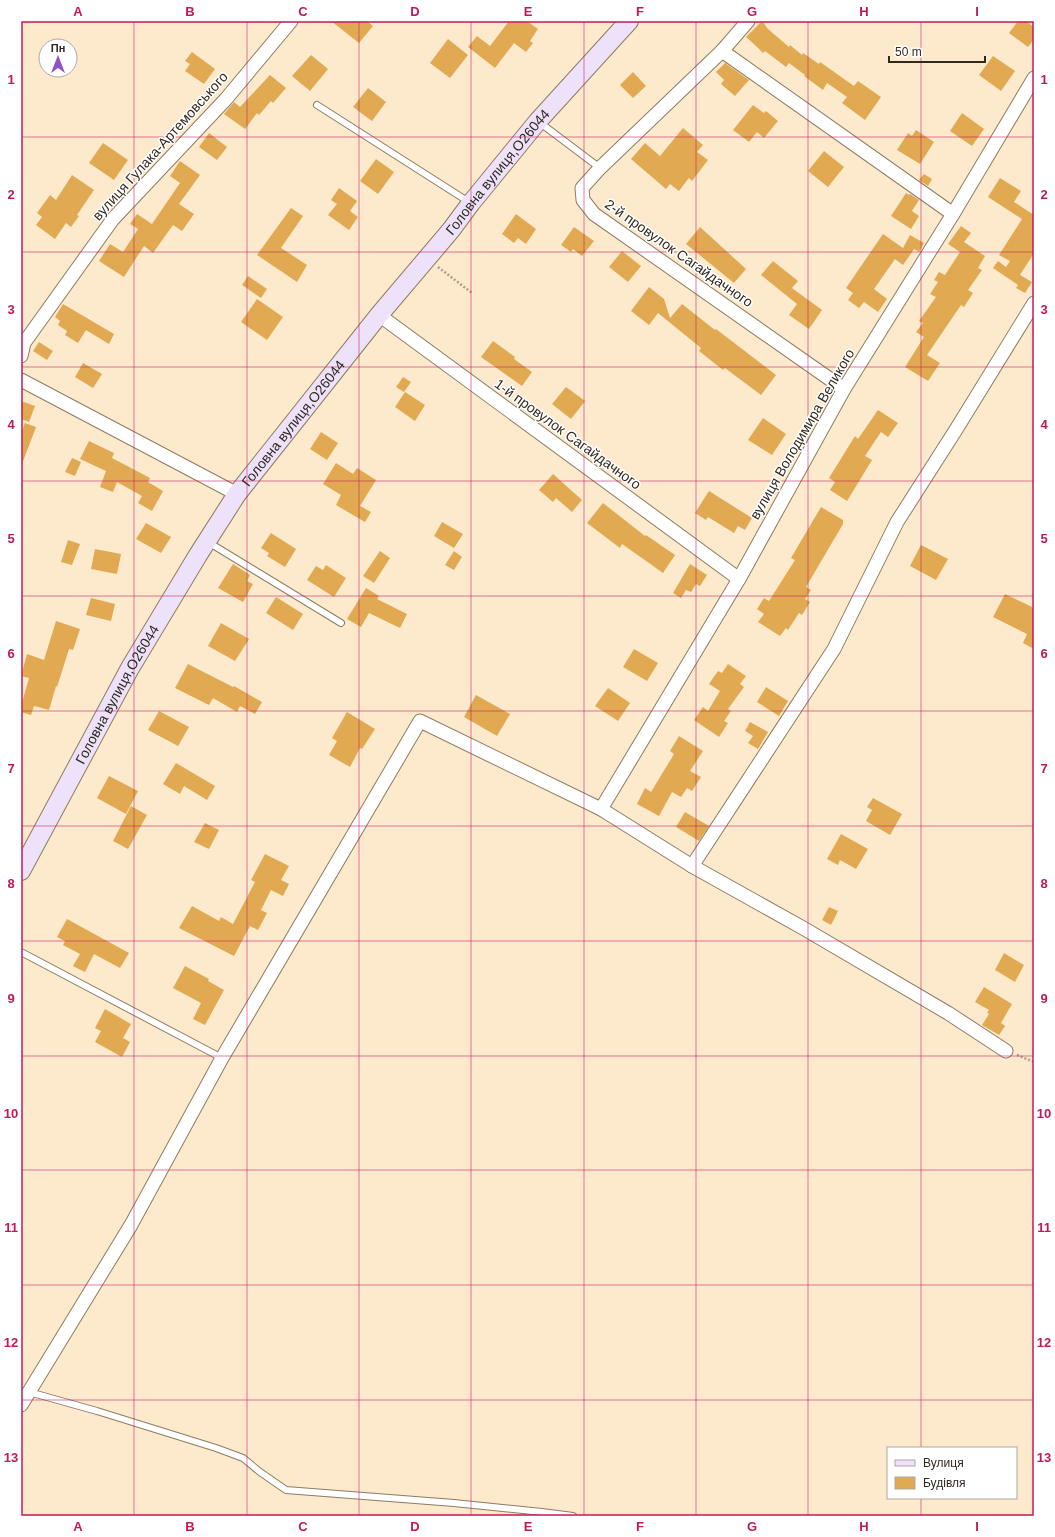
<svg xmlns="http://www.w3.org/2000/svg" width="1055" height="1537" font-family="Helvetica,sans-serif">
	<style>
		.building { fill: #e1aa52 }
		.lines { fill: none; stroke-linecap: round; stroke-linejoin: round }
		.service-casing { stroke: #8e7c61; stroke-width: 8 }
		.minor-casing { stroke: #8e7c61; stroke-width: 15 }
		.secondary-casing { stroke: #8e7c61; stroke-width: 20 }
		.path { stroke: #ae9f89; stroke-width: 2.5; stroke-dasharray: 2 2; stroke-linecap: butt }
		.service { stroke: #fff; stroke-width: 6 }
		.minor { stroke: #fff; stroke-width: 13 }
		.secondary { stroke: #eee2fb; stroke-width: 18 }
		.grid { fill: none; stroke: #c2185b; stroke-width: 1; stroke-opacity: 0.55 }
		.labels { text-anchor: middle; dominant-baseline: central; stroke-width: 3; stroke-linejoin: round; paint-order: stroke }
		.street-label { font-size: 14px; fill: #30291e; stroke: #fff }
		.neatline { fill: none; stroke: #c2185b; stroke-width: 1.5 }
		.grid-label { font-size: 13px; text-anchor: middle; font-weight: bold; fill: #c2185b }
	</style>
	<rect width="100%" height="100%" fill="#fde9cc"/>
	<g class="building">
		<polygon points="331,21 367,21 373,26 359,43"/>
		<polygon points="509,21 527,21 538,29 530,41 533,43 526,52 514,43 495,68 468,47 477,36 490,46"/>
		<polygon points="762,21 768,29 789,47 790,45 802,55 803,53 819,64 820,62 854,86 858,81 881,97 865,120 842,103 847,97 827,83 823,90 804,76 805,75 789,63 786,67 765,51 763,53 755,45 746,37"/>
		<polygon points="1018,21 1026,21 1034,27 1034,39 1028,47 1009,33"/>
		<polygon points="448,39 468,55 450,78 430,63"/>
		<polygon points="192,52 215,69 204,84 185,71 190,64 185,61"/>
		<polygon points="311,55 328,69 310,91 292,76"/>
		<polygon points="993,56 1015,71 1001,91 979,75"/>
		<polygon points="725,63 749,80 735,96 721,84 724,80 716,72"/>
		<polygon points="633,72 646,86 633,98 620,85"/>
		<polygon points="270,75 286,88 273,103 271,101 259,115 257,113 245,129 224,114 234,102 240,107"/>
		<polygon points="368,88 386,102 372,121 353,107"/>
		<polygon points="753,105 764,113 766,111 778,121 764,138 757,132 749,142 733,130"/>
		<polygon points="962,113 984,129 972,146 950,131"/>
		<polygon points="683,128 703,145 697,152 708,160 692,181 689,178 679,191 670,184 666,189 631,159 645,143 660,156"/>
		<polygon points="916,130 934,142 920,164 897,150 908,133 912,136"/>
		<polygon points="209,133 227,147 217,160 199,147"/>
		<polygon points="103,143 128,160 114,180 89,163"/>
		<polygon points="824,151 844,167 828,187 808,171"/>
		<polygon points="376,159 394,172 378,194 360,181"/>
		<polygon points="180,161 200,175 179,204 194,214 182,231 173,225 153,253 144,246 124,277 99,261 110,244 123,252 138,229 130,224 137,214 152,224 180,183 170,176"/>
		<polygon points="924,174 932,179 928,186 919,180"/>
		<polygon points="72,175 94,190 77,215 79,216 71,227 66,223 55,239 36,225 42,217 37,213 50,195 56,200"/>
		<polygon points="1000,178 1021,191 1014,202 1034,215 1034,253 1020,275 1032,282 1025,293 1016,288 1018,285 993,268 998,261 1006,267 1010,261 999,255 1022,219 988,197"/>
		<polygon points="339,188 357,201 350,211 358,217 349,230 328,215 337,204 331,200"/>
		<polygon points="906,193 909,195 910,194 919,200 912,211 919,216 911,229 891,216"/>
		<polygon points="291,208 303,216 281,248 307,265 297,282 257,255"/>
		<polygon points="516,214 536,229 526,244 518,238 514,243 502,234"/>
		<polygon points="961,226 971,233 964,242 985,256 978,268 982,270 968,290 973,293 964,307 961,305 927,355 940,363 928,381 905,367 924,337 916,332 923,323 919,321 936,297 930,294 938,282 934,280 939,272 945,275 960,252 948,244"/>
		<polygon points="574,227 594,241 582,256 573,249 571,252 561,245"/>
		<polygon points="700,227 746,269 734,283 686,244"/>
		<polygon points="883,234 903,248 910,235 924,243 919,252 914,249 903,265 895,259 874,289 887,299 878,312 864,302 859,308 848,300 853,293 846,288"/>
		<polygon points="622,251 641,266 628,282 609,267"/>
		<polygon points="773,261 798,281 792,288 822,310 809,329 789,315 797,304 761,275"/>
		<polygon points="248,276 267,289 261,298 242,285"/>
		<polygon points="649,287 664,299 670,318 682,304 715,330 716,329 776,375 761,395 725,368 723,370 699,351 701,348 658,313 649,325 631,311"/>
		<polygon points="257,299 283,317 267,340 241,322"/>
		<polygon points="63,304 114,334 109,344 86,330 78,343 65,335 67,331 58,325 60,321 55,317"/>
		<polygon points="493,341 515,357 514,359 532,372 522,386 481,357"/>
		<polygon points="39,342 53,351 47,360 33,351"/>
		<polygon points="83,363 102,374 93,388 75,377"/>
		<polygon points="403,377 411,382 404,392 396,387"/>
		<polygon points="566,387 585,401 571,419 552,404"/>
		<polygon points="405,392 425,405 415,421 395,407"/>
		<polygon points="21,401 35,406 29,422 21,419"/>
		<polygon points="878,410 898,423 888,437 881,432 865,456 872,460 847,501 830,490 835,482 829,478 855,436 858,439"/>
		<polygon points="763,418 786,434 772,455 748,440"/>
		<polygon points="25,423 36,427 22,464 21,463 21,433"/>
		<polygon points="321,432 338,443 327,460 310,449"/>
		<polygon points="89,441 114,453 112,458 150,478 148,482 163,491 152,511 138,503 142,496 117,482 113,492 100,487 106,471 80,459"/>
		<polygon points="72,458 81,462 75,476 65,472"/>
		<polygon points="336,463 353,474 357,468 376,480 360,506 371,512 365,522 336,505 341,495 323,484"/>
		<polygon points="553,474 582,500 572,512 556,498 553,502 539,490"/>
		<polygon points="709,491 752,518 745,530 738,526 734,533 708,517 706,520 695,513"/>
		<polygon points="603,503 645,536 646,535 675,555 663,573 622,544 620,548 587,523"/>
		<polygon points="821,507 843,520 843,524 806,587 811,590 805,599 810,602 802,615 799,613 788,630 786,628 780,636 758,622 764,614 757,609 764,598 769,601 795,560 791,558"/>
		<polygon points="442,522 463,534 454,548 434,536"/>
		<polygon points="146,523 171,537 161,553 136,539"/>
		<polygon points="271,533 296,549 285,567 267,556 269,553 261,548"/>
		<polygon points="68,540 80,544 72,565 61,562"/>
		<polygon points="921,545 948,559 936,580 910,566"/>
		<polygon points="95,549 121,554 117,574 91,569"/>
		<polygon points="380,551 390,558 374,583 363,576"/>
		<polygon points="454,551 462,557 454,570 445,565"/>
		<polygon points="233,564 250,575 247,581 253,584 243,602 218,588"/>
		<polygon points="690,564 707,575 700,586 696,584 691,592 686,590 681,598 673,593"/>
		<polygon points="326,565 346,578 334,597 307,580 316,566 323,570"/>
		<polygon points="366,588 379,596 377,599 407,614 400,628 369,613 361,627 347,619"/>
		<polygon points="1005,594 1034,608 1034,649 1023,643 1027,634 993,617"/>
		<polygon points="276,597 303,614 293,630 266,613"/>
		<polygon points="91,598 115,604 111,621 86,615"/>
		<polygon points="56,621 80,629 73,650 69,649 57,687 56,686 49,710 34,706 31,715 21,712 21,706 29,678 21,676 27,654 44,660"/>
		<polygon points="221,623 249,639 235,661 208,646"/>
		<polygon points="634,649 658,663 647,681 623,667"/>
		<polygon points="188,664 233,687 234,686 262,702 255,714 240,706 237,712 213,698 209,705 175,688"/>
		<polygon points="728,664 746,676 740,684 744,687 728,709 731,711 724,721 728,723 719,737 694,720 703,707 708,711 720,691 709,684 718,671 722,673"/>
		<polygon points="766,687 788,701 779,716 757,702"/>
		<polygon points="608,688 630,703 618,721 595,706"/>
		<polygon points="476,695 510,714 497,736 464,717"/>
		<polygon points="159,711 189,727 178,746 148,730"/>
		<polygon points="347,712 375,729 362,749 360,748 350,767 329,755 337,741 332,738"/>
		<polygon points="750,722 768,732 758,749 748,743 753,736 745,731"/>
		<polygon points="679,736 703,751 690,771 701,777 692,791 687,788 681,797 672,792 659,816 637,804 645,788 651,792 674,754 670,751"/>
		<polygon points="176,763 215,786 207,800 184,786 180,794 163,784"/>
		<polygon points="109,776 138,791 126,814 97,798"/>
		<polygon points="873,798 902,814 890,835 866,821 872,810 867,807"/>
		<polygon points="131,806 147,815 128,849 113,841"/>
		<polygon points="685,812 709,826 699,841 676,827"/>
		<polygon points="205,823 219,830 209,849 194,842"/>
		<polygon points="841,834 868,849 856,869 840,860 838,865 827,859"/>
		<polygon points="265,854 289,866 281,880 289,884 283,896 271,890 261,910 267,913 258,930 250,926 234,956 179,928 192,906 219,921 221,917 233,924 255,882 251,880"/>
		<polygon points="829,907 838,911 831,925 822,920"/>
		<polygon points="67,919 129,953 120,968 94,954 85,972 73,966 80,954 63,945 65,941 57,937"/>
		<polygon points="1004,953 1024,965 1015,982 995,970"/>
		<polygon points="185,966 209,979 208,981 224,990 205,1025 193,1019 201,1003 173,988"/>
		<polygon points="984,987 1012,1004 1001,1023 1005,1026 999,1035 982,1025 989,1014 987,1013 989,1010 975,1002"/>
		<polygon points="105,1009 131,1024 123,1038 130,1042 122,1057 95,1042 101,1031 95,1028"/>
	</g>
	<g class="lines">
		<g class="service-casing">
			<g id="service">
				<polyline points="317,105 469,202"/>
				<polyline points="539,122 600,168"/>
				<polyline points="208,542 341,623"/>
				<polyline points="21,952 222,1058"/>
				<polyline points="29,1392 97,1411 216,1448 243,1458 260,1472 286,1490 454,1503 542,1512 573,1516"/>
			</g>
		</g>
		<g class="minor-casing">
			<g id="minor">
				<polyline points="748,21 722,51 600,168 582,188 583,200 594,214 844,389"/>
				<polyline points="722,51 953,214"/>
				<polyline points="379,315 739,579"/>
				<polyline points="21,356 24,343 113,219 226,99 291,21"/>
				<polyline points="21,380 237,494"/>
				<polyline points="601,809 739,579 844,389 953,214 1034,78"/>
				<polyline points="692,866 834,649 897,522 957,428 1034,303"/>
				<polyline points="21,1405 131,1225 222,1058 420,721 601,809 692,866 803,928 948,1013 1006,1051"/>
			</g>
		</g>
		<g class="secondary-casing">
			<g id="secondary">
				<path id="s1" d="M21,871L130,668L198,555L237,494L379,315L451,230L471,203L538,121L629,21"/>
			</g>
		</g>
		<g class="path">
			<polyline points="438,267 472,293"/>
			<polyline points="1017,1055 1034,1062"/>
		</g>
		<use href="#service" class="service"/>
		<use href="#minor" class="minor"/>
		<use href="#secondary" class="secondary"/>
	</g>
	<path class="grid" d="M134,21V1516M247,21V1516M359,21V1516M471,21V1516M584,21V1516M696,21V1516M808,21V1516M921,21V1448M21,137H1034M21,252H1034M21,367H1034M21,481H1034M21,596H1034M21,711H1034M21,826H1034M21,941H1034M21,1056H1034M21,1170H1034M21,1285H1034M21,1400H1034M921,1498V1516"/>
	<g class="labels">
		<g class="street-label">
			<text transform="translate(160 146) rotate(-48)">вулиця Гулака-Артемовського</text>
			<text stroke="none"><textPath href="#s1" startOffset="849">Головна вулиця,О26044</textPath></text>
			<text transform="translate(679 253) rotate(35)">2-й провулок Сагайдачного</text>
			<text stroke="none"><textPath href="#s1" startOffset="525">Головна вулиця,О26044</textPath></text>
			<text transform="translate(568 434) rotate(36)">1-й провулок Сагайдачного</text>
			<text transform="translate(802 434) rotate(-60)">вулиця Володимира Великого</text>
			<text stroke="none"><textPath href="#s1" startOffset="201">Головна вулиця,О26044</textPath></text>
		</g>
	</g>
	<rect width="1055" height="1537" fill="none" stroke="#ffffff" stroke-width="44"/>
	<rect x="887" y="1447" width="130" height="52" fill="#ffffff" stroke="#aca9a5"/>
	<rect x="895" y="1460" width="20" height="6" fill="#eee2fb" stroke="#aca9a5"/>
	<text x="923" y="1467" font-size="12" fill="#30291e">Вулиця</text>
	<rect x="895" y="1477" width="20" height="12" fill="#e1aa52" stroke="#aca9a5"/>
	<text x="923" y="1487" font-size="12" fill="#30291e">Будівля</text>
	<g transform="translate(58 58)"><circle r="19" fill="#ffffff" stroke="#aca9a5"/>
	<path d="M0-3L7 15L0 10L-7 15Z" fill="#9150c6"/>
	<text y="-6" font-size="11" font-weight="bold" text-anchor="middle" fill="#30291e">Пн</text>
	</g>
	<path d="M889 56v6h96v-6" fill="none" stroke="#30291e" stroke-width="2"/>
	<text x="895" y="56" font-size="12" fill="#30291e" stroke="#ffffff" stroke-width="3" paint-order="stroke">50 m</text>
	<rect x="22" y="22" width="1011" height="1493" class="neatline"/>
	<g class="grid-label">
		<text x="78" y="16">A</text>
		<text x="190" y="16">B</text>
		<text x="303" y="16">C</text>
		<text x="415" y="16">D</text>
		<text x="528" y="16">E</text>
		<text x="640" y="16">F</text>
		<text x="752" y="16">G</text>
		<text x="864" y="16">H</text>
		<text x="977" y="16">I</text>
		<text x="11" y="84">1</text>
		<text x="1044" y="84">1</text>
		<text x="11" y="199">2</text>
		<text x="1044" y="199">2</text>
		<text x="11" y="314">3</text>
		<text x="1044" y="314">3</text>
		<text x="11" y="429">4</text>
		<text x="1044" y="429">4</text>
		<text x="11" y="543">5</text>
		<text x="1044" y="543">5</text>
		<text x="11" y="658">6</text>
		<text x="1044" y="658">6</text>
		<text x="11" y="773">7</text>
		<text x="1044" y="773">7</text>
		<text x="11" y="888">8</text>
		<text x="1044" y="888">8</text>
		<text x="11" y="1003">9</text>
		<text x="1044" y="1003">9</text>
		<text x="11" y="1118">10</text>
		<text x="1044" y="1118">10</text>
		<text x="11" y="1232">11</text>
		<text x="1044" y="1232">11</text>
		<text x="11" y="1347">12</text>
		<text x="1044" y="1347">12</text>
		<text x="11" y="1462">13</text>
		<text x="1044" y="1462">13</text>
		<text x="78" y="1531">A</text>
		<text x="190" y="1531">B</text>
		<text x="303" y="1531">C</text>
		<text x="415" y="1531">D</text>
		<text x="528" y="1531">E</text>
		<text x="640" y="1531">F</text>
		<text x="752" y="1531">G</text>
		<text x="864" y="1531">H</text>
		<text x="977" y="1531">I</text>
	</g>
</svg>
